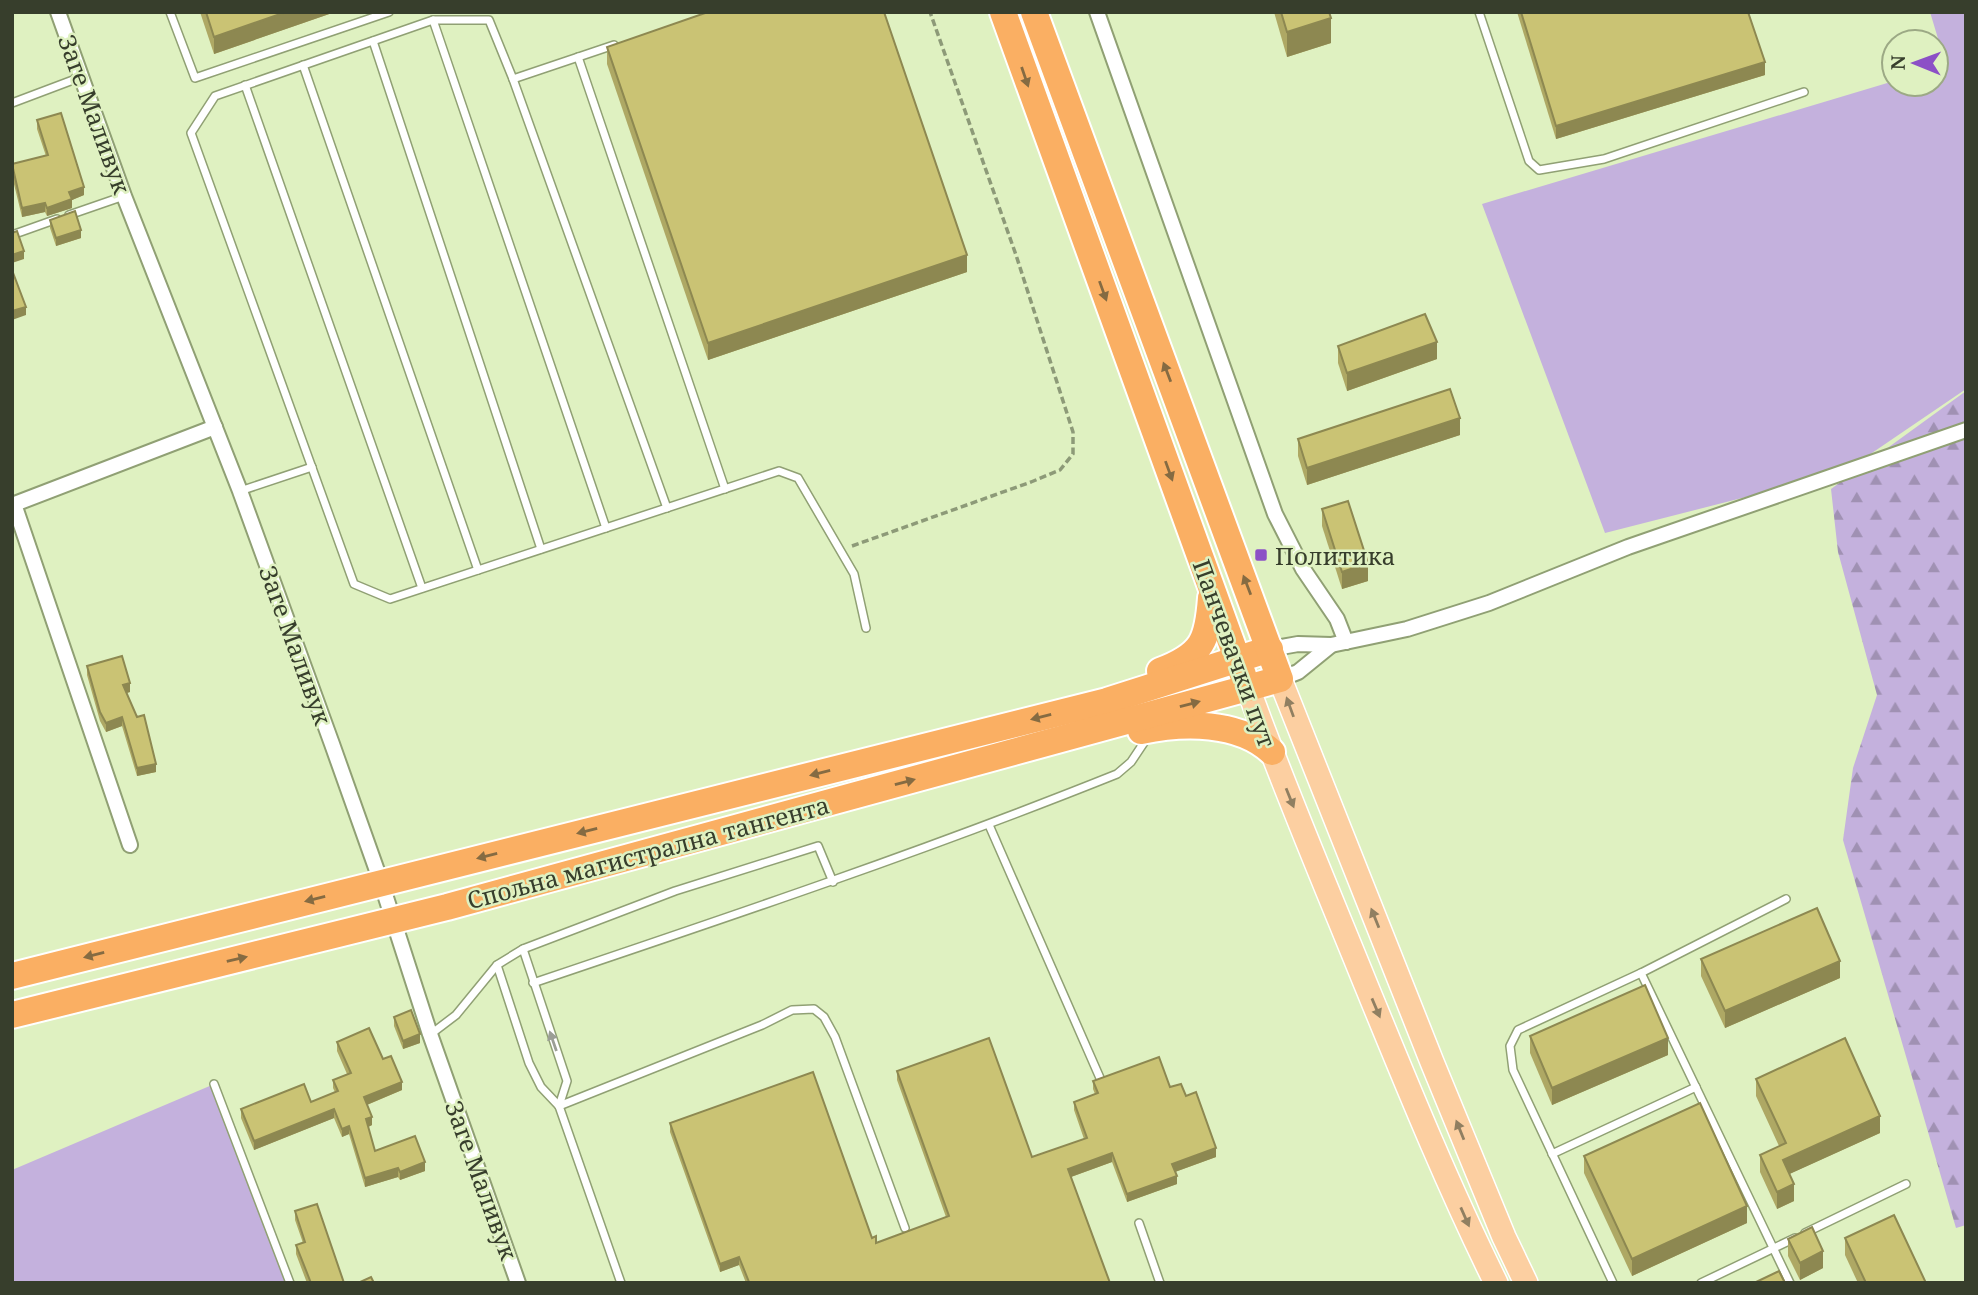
<svg xmlns="http://www.w3.org/2000/svg" width="1978" height="1295" font-family="'Noto Serif',serif">
	<style>
		.grass { fill: #c4b1dd }
		.forest { fill: url(#forest-firs) }
		.lines { fill: none; stroke-linecap: round; stroke-linejoin: round }
		.lane-casing { stroke: #90a074; stroke-width: 10 }
		.street-casing { stroke: #90a074; stroke-width: 18 }
		.primary-casing { stroke: #fff; stroke-width: 26 }
		.highway-casing { stroke: #fff; stroke-width: 30 }
		.path { stroke: #8d9a78; stroke-width: 3.5; stroke-dasharray: 7 3.5; stroke-linecap: butt }
		.lane { stroke: #fff; stroke-width: 7 }
		.street { stroke: #fff; stroke-width: 14 }
		.primary { stroke: #fccfa1; stroke-width: 23 }
		.highway { stroke: #faaf63; stroke-width: 26 }
		.wall { fill: #aea864 }
		.shaded-wall { fill: #8d8851 }
		.building { fill: #cac374; stroke: #8d8851; stroke-width: 2 }
		.oneway { fill: #856b42 }
		.oneway2 { fill: #907f61 }
		.oneway3 { fill: #9b9e96 }
		.poi-dot { fill: #8c50c6; stroke: #dff1c1; stroke-width: 2.5 }
		.labels { text-anchor: middle; dominant-baseline: central; stroke-width: 5; stroke-linejoin: round; paint-order: stroke }
		.street-label { font-size: 24px; fill: #373e2c; stroke: #dff1c1 }
		.poi-label { font-size: 24px; fill: #373e2c; stroke: #dff1c1; text-anchor: start }
	</style>
	<defs>
		<pattern id="forest-firs" width="22" height="20" patternUnits="userSpaceOnUse" patternTransform="scale(1.75)"><rect width="22" height="20" fill="#c4b1dd"/><path d="M5 1l3.5 6h-7zM16 11l3.5 6h-7z" fill="#a091b3"/></pattern>
	</defs>
	<rect width="100%" height="100%" fill="#dff1c1"/>
	<g class="grass">
		<polygon points="1930,12 1966,12 1966,389 1844,472 1605,533 1482,204 1894,81 1894,84 1936,84 1936,68 1946,65"/>
		<polygon points="212,1085 289,1283 12,1283 12,1170"/>
	</g>
	<polygon class="forest" points="1966,391 1966,1225 1956,1228 1843,840 1853,768 1877,695 1838,552 1831,489"/>
	<g class="lines">
		<g class="lane-casing">
			<g id="lane">
				<polyline points="170,12 195,78 389,12"/>
				<polyline points="1479,12 1529,161 1539,170 1604,159 1804,92"/>
				<polyline points="433,20 606,528"/>
				<polyline points="373,41 541,549"/>
				<polyline points="614,45 513,79 489,20 433,20 215,96 191,133 354,584 390,599 779,471 798,478 854,574 866,628"/>
				<polyline points="578,57 725,489"/>
				<polyline points="303,65 478,570"/>
				<polyline points="513,79 667,508"/>
				<polyline points="245,85 422,588"/>
				<polyline points="12,103 81,77"/>
				<polyline points="69,215 124,196"/>
				<polyline points="12,235 57,219"/>
				<polyline points="240,491 312,467"/>
				<polyline points="989,825 1100,1078"/>
				<polyline points="523,949 567,1081 559,1106"/>
				<polyline points="497,965 529,1063 541,1087 559,1106 621,1283"/>
				<polyline points="1641,973 1790,1283"/>
				<path d="M533,983C729,917 925,851 1117,774L1131,762L1147,738"/>
				<polyline points="431,1034 456,1015 497,965 523,949 675,891 818,846 833,882"/>
				<polyline points="214,1084 290,1283"/>
				<polyline points="559,1106 762,1025 792,1010 814,1009 824,1017 835,1037 905,1228"/>
				<polyline points="1552,1154 1696,1087"/>
				<polyline points="1139,1223 1160,1283"/>
				<polyline points="1805,1233 1906,1184"/>
				<polyline points="1613,1283 1513,1070 1510,1046 1518,1030 1641,973 1786,899"/>
				<polyline points="1701,1283 1795,1238"/>
			</g>
		</g>
		<g class="street-casing">
			<g id="street">
				<polyline points="58,12 124,196 240,491 332,744 381,882 430,1034 518,1283"/>
				<polyline points="1097,12 1275,514 1303,569 1337,619 1346,642"/>
				<polyline points="14,504 130,845"/>
				<polyline points="12,505 215,427"/>
				<polyline points="1270,649 1298,644 1331,645 1407,629 1489,603 1628,547 1966,430"/>
				<polyline points="1280,679 1298,672 1330,646"/>
			</g>
		</g>
		<g class="primary-casing">
			<g id="primary">
				<polyline points="1280,679 1432,1062 1504,1237 1526,1283"/>
				<path d="M1248,688C1284,788 1326,886 1366,985C1407,1085 1448,1186 1496,1283"/>
			</g>
		</g>
		<g class="highway-casing">
			<g id="highway">
				<polyline points="1003,12 1243,675"/>
				<path d="M1160,671C1203,655 1208,640 1211,598"/>
				<path d="M1141,731C1183,722 1239,721 1272,752"/>
				<polyline points="12,976 1107,701 1270,649"/>
				<polyline points="12,1015 447,907 1280,679 1034,12"/>
			</g>
		</g>
		<polyline class="path" points="852,546 1031,482 1060,470 1073,454 1073,432 1016,255 930,12"/>
		<use href="#lane" class="lane"/>
		<use href="#street" class="street"/>
		<use href="#primary" class="primary"/>
		<use href="#highway" class="highway"/>
	</g>
	<g class="wall">
		<polygon points="200,12 335,12 214,54"/>
		<polygon points="1274,12 1329,12 1331,43 1287,57"/>
		<polygon points="1517,12 1748,12 1765,75 1556,139"/>
		<polygon points="607,47 967,272 708,360 607,64"/>
		<polygon points="37,120 84,195 72,200 72,208 47,216 45,212 22,217 12,176 12,164 46,156 37,129"/>
		<polygon points="50,220 81,238 56,246 50,228"/>
		<polygon points="1338,346 1437,359 1347,391 1338,363"/>
		<polygon points="1460,435 1307,485 1298,456 1298,439"/>
		<polygon points="1322,509 1368,581 1342,589 1322,526"/>
		<polygon points="87,666 130,692 126,693 156,772 137,776 122,726 106,732 100,721 87,675"/>
		<polygon points="1701,959 1840,978 1725,1028 1701,976"/>
		<polygon points="394,1017 420,1043 403,1049 394,1026"/>
		<polygon points="1530,1036 1668,1055 1552,1105 1530,1053"/>
		<polygon points="337,1042 383,1059 402,1090 367,1105 372,1125 368,1127 375,1151 425,1171 400,1180 398,1177 365,1187 349,1134 342,1137 334,1118 254,1150 241,1118 241,1109 311,1102 335,1092 333,1088 333,1080 347,1074 337,1051"/>
		<polygon points="897,1071 1032,1157 1084,1139 1074,1110 1074,1102 1095,1094 1093,1089 1093,1081 1170,1087 1186,1096 1216,1157 1175,1172 1177,1184 1127,1202 1112,1162 1071,1177 1110,1283 746,1283 739,1265 720,1272 670,1132 670,1123 872,1238 876,1243 946,1217 897,1080"/>
		<polygon points="1756,1079 1880,1133 1789,1174 1794,1201 1777,1209 1760,1172 1760,1155 1779,1146 1756,1096"/>
		<polygon points="1584,1156 1747,1223 1632,1276 1584,1173"/>
		<polygon points="295,1211 344,1283 307,1283 296,1254 296,1245 303,1243 295,1220"/>
		<polygon points="1845,1238 1926,1283 1858,1283 1845,1255"/>
		<polygon points="1788,1239 1823,1268 1800,1280 1788,1256"/>
	</g>
	<g class="shaded-wall">
		<polygon points="286,12 335,12 214,54 214,37"/>
		<polygon points="1331,18 1331,43 1287,57 1287,32"/>
		<polygon points="1765,62 1765,75 1556,139 1556,126"/>
		<polygon points="84,187 84,195 72,200 72,208 47,216 47,208 69,192"/>
		<polygon points="45,203 45,212 22,217 22,208"/>
		<polygon points="81,230 81,238 56,246 56,238"/>
		<polygon points="24,251 24,259 12,263 12,255"/>
		<polygon points="967,255 967,272 708,360 708,343"/>
		<polygon points="26,307 26,315 12,320 12,311"/>
		<polygon points="1437,342 1437,359 1347,391 1347,373"/>
		<polygon points="1460,418 1460,435 1307,485 1307,468"/>
		<polygon points="1368,563 1368,581 1342,589 1342,572"/>
		<polygon points="130,683 130,692 123,694 123,685"/>
		<polygon points="122,717 122,726 106,732 106,723"/>
		<polygon points="156,764 156,772 137,776 137,768"/>
		<polygon points="1840,961 1840,978 1725,1028 1725,1011"/>
		<polygon points="420,1034 420,1043 403,1049 403,1041"/>
		<polygon points="1668,1038 1668,1055 1552,1105 1552,1088"/>
		<polygon points="402,1082 402,1090 364,1106 364,1097"/>
		<polygon points="334,1109 334,1118 254,1150 254,1141"/>
		<polygon points="1880,1116 1880,1133 1783,1177 1783,1160"/>
		<polygon points="372,1117 372,1125 366,1128 366,1119"/>
		<polygon points="349,1126 349,1134 342,1137 342,1129"/>
		<polygon points="1216,1148 1216,1157 1172,1173 1172,1164"/>
		<polygon points="1112,1153 1112,1162 1068,1178 1068,1169"/>
		<polygon points="425,1162 425,1171 400,1180 400,1172"/>
		<polygon points="398,1168 398,1177 365,1187 365,1178"/>
		<polygon points="1177,1176 1177,1184 1127,1202 1127,1194"/>
		<polygon points="1794,1184 1794,1201 1777,1209 1777,1192"/>
		<polygon points="1747,1206 1747,1223 1632,1276 1632,1259"/>
		<polygon points="1823,1251 1823,1268 1800,1280 1800,1263"/>
		<polygon points="739,1257 739,1265 720,1272 720,1264"/>
	</g>
	<g class="building">
		<polygon points="206,12 286,12 214,37"/>
		<polygon points="708,12 884,12 967,255 708,343 607,47"/>
		<polygon points="1281,12 1329,12 1331,18 1287,32"/>
		<polygon points="1521,12 1748,12 1765,62 1556,126"/>
		<polygon points="61,113 84,187 69,192 72,199 47,208 45,203 22,208 12,164 48,155 37,120"/>
		<polygon points="75,211 81,230 56,238 50,220"/>
		<polygon points="17,231 24,251 12,255 12,233"/>
		<polygon points="12,270 26,307 12,311"/>
		<polygon points="1425,314 1437,342 1347,373 1338,346"/>
		<polygon points="1450,389 1460,418 1307,468 1298,439"/>
		<polygon points="1348,501 1368,563 1342,572 1322,509"/>
		<polygon points="122,656 130,683 123,685 137,717 144,715 156,764 137,768 122,717 106,723 100,712 87,666"/>
		<polygon points="1817,908 1840,961 1725,1011 1701,959"/>
		<polygon points="1645,985 1668,1038 1552,1088 1530,1036"/>
		<polygon points="411,1010 420,1034 403,1041 394,1017"/>
		<polygon points="369,1028 383,1059 391,1056 402,1082 364,1097 372,1117 366,1119 375,1151 415,1136 425,1162 400,1172 398,1168 365,1178 349,1126 342,1129 334,1109 254,1141 241,1109 304,1084 311,1102 338,1091 333,1080 351,1073 337,1042"/>
		<polygon points="989,1038 1032,1157 1087,1138 1074,1102 1098,1093 1093,1081 1159,1057 1170,1087 1181,1084 1186,1096 1196,1092 1216,1148 1172,1164 1177,1176 1127,1194 1112,1153 1068,1169 1110,1283 747,1283 749,1282 739,1257 720,1264 670,1123 813,1072 872,1238 876,1236 876,1243 949,1216 897,1071"/>
		<polygon points="1845,1038 1880,1116 1783,1160 1794,1184 1777,1192 1760,1155 1786,1143 1756,1079"/>
		<polygon points="1700,1103 1747,1206 1632,1259 1584,1156"/>
		<polygon points="317,1204 344,1283 311,1283 296,1245 305,1242 295,1211"/>
		<polygon points="1894,1215 1926,1283 1866,1283 1845,1238"/>
		<polygon points="1812,1227 1823,1251 1800,1263 1788,1239"/>
		<polygon points="1779,1271 1785,1283 1754,1283"/>
		<polygon points="371,1277 374,1283 358,1283"/>
	</g>
	<defs><path id="oneway-solid" d="M-6-.8H1V-3.2L6.5 0L1 3.2V.8H-6Z" transform="scale(1.75)"/></defs>
	<g class="oneway">
		<use href="#oneway-solid" transform="translate(1025 77) rotate(71)"/>
		<use href="#oneway-solid" transform="translate(1103 291) rotate(70)"/>
		<use href="#oneway-solid" transform="translate(1167 372) rotate(-111)"/>
		<use href="#oneway-solid" transform="translate(1169 471) rotate(70)"/>
		<use href="#oneway-solid" transform="translate(1247 585) rotate(-111)"/>
		<use href="#oneway-solid" transform="translate(1190 704) rotate(-15)"/>
		<use href="#oneway-solid" transform="translate(1041 717) rotate(166)"/>
		<use href="#oneway-solid" transform="translate(820 773) rotate(166)"/>
		<use href="#oneway-solid" transform="translate(905 782) rotate(-15)"/>
		<use href="#oneway-solid" transform="translate(587 831) rotate(166)"/>
		<use href="#oneway-solid" transform="translate(487 856) rotate(166)"/>
		<use href="#oneway-solid" transform="translate(315 899) rotate(166)"/>
		<use href="#oneway-solid" transform="translate(94 955) rotate(166)"/>
		<use href="#oneway-solid" transform="translate(237 959) rotate(-13)"/>
	</g>
	<g class="oneway2">
		<use href="#oneway-solid" transform="translate(1290 707) rotate(-110)"/>
		<use href="#oneway-solid" transform="translate(1290 798) rotate(68)"/>
		<use href="#oneway-solid" transform="translate(1375 918) rotate(-112)"/>
		<use href="#oneway-solid" transform="translate(1376 1008) rotate(67)"/>
		<use href="#oneway-solid" transform="translate(1460 1130) rotate(-112)"/>
		<use href="#oneway-solid" transform="translate(1465 1217) rotate(66)"/>
	</g>
	<use class="oneway3" href="#oneway-solid" transform="translate(553 1041) rotate(-109)"/>
	<rect class="poi-dot" x="1254" y="548" width="14" height="14" rx="3.5"/>
	<g class="labels">
		<g class="street-label">
			<text transform="translate(95 114) rotate(70)">Заге Маливук</text>
			<text transform="translate(296 645) rotate(70)">Заге Маливук</text>
			<text transform="translate(1235 653) rotate(70)">Панчевачки пут</text>
			<text transform="translate(648 852) rotate(-15)">Спољна магистрална тангента</text>
			<text transform="translate(482 1180) rotate(70)">Заге Маливук</text>
		</g>
		<g class="poi-label">
			<text x="1275" y="555">Политика</text>
		</g>
	</g>
	<rect width="1978" height="1295" fill="none" stroke="#373e2c" stroke-width="28"/>
	<g transform="translate(1915 63) rotate(271)"><circle r="33" fill="#dff1c1" stroke="#9ca985" stroke-width="2"/>
	<path d="M0-5L12 26L0 18L-12 26Z" fill="#8c50c6"/>
	<text y="-10" font-size="19" font-weight="bold" text-anchor="middle" fill="#373e2c">N</text>
	</g>
</svg>
